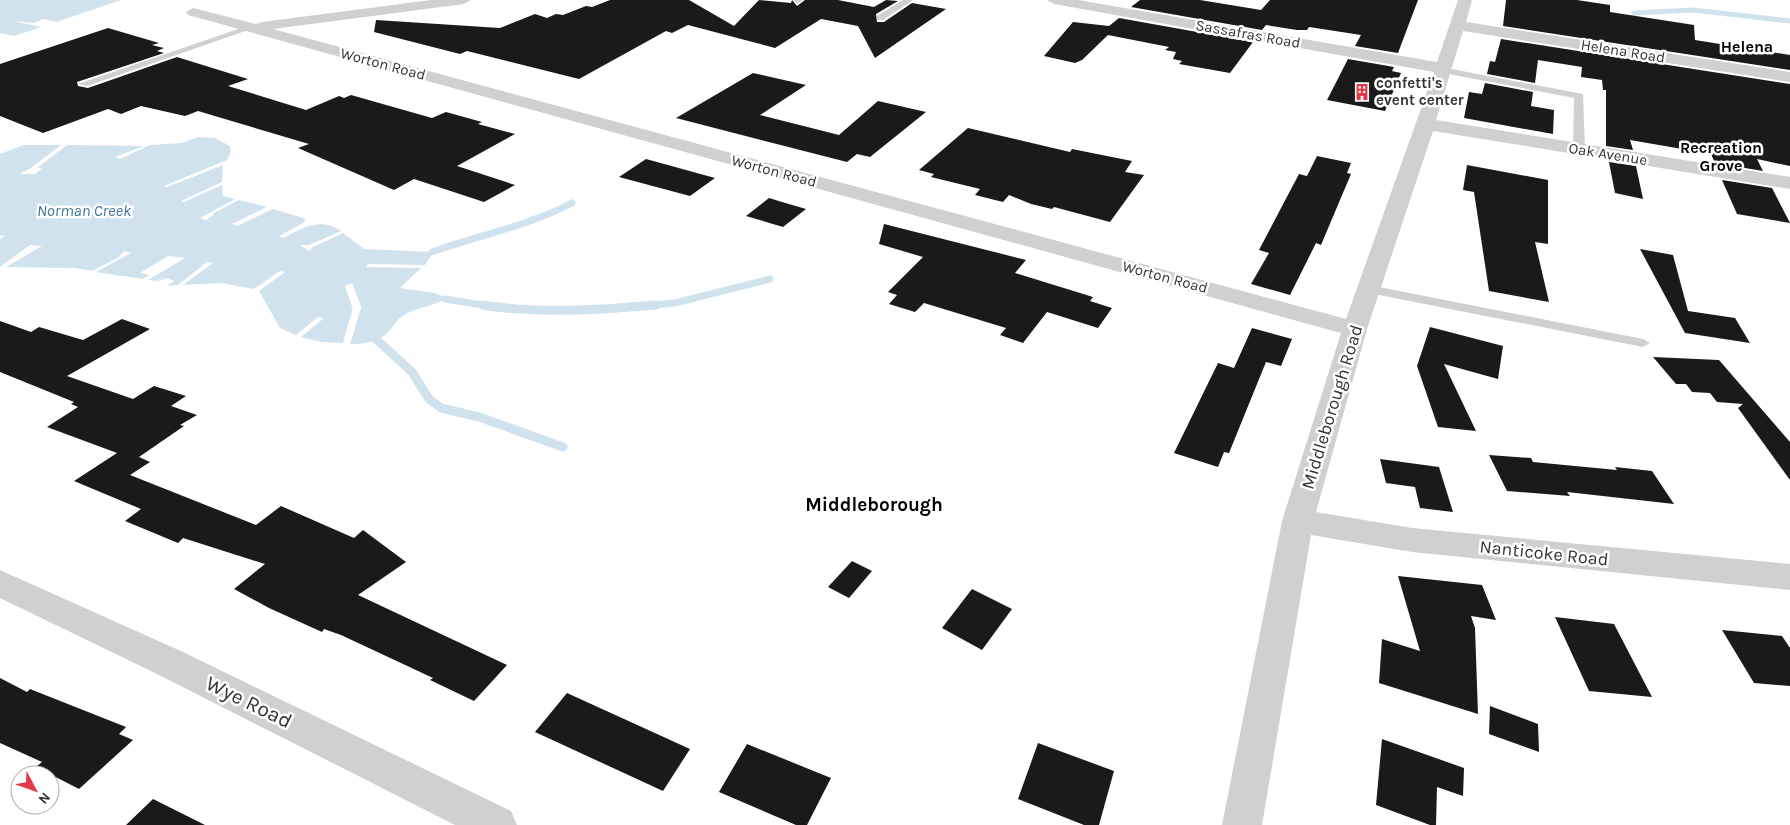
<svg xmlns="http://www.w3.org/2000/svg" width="1790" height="825" font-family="Karla,sans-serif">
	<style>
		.water { fill: #cfe2ee }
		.pier { fill: #fff }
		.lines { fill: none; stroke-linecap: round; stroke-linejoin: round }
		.stream-far2 { stroke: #cfe2ee; stroke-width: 5 }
		.stream-far1 { stroke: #cfe2ee; stroke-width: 7 }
		.stream { stroke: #cfe2ee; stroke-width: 9 }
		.building { fill: #1a1a1a }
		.lane { fill: #d0d0d0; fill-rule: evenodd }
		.street { fill: #d0d0d0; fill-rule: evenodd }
		.labels { text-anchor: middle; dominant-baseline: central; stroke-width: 5; stroke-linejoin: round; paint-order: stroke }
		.far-street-label { font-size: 15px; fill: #333; stroke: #fff }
		.far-poi-label { font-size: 15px; font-weight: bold; fill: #333; stroke: #fff; text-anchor: start }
		.far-neighbourhood-label { font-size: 16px; font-weight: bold; fill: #000; stroke: #fff }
		.far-water-label { font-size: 16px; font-style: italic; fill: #3f7597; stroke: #fff }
		.street-label { font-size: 18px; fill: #333; stroke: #fff }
		.neighbourhood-label { font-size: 19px; font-weight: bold; fill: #000; stroke: #fff }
		.near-street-label { font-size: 21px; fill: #333; stroke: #fff }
	</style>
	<rect width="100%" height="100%" fill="#fff"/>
	<g class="water">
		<polygon points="0,0 121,0 56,22 44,19 34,23 13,21 41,27 14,36 0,33"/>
		<path d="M199,137L215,138L230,146L231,151L227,160L164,186L167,187L223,165L222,182L181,201L184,202L222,185L223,196L235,199L200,218L206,220L214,215L212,214L239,200L267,207L232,224L237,226L273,209L306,219L303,223L279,236L283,238C303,228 320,217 341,231L309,245H300L309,251L313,247L343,233L364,249L432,252L433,253L425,265L368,264L366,267L421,268L400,288L435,293L446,298C435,306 418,307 406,314C398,318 395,324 390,330C381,341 363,345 350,344L361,307L352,284L345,286L353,309L343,343L322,342L301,337L324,318L318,317L296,335L280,328L259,291L285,272L280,271L254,289L221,283L183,285L213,263L207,262L178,285L167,286L174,281L166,278L157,282L165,276L156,281L148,280L185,258L168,256L140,273L149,275L143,279L96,272L131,253L124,251L119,257L92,271L75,268L6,267L42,246L30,245L0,267V239L5,236L0,235V154L24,145H61L31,168L20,174H35L42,168H37L67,145L144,146L115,157L120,159L150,145L181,143Z"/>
	</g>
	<polygon class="pier" points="352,283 361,307 350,344 347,344 358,307 350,287 348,287 355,309 345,343 343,343 353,309 345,286"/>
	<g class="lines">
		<polyline class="stream-far2" points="1634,13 1693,10 1790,21"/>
		<g class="stream-far1">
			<path d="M432,252C479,235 528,226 572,203"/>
			<polyline points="445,299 489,306"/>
			<polyline points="642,306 675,303 770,279"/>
		</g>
		<g class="stream">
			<path d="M482,305C540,314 597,310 656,305"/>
			<polyline points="376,339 412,372 429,399 441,408 479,417 563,447"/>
		</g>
	</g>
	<g class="building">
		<polygon points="610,0 689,0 734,26 759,0 791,3 792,0 797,6 805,0 838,0 874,7 886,0 898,1 876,14 877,22 884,22 912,3 946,9 875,58 858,26 821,19 775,48 688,25 672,33 666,31 579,79 467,51 460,54 374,32 376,20 500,28 535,14 547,18 556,14 563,15 586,6 592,7"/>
		<polygon points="1140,0 1200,0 1261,10 1270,0 1418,0 1398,53 1355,46 1361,35 1309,27 1307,30 1297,30 1266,25 1262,30 1131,7"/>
		<polygon points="1506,0 1577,0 1610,5 1610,12 1694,25 1695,40 1790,55 1790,70 1503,26"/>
		<polygon points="1119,18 1253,42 1230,73 1179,64 1182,61 1173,59 1176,52 1165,50 1169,47 1108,35 1082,60 1075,63 1044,56 1073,22 1109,26"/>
		<polygon points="108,28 159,43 152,45 164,48 157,51 164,53 77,82 78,86 88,88 177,57 248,79 228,86 306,110 339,96 344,98 351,95 432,118 446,112 482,122 478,124 515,134 457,166 515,185 484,202 414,179 394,190 298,148 309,144 198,111 185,116 141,106 121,114 108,109 43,133 0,116 0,64"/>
		<polygon points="1501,39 1790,84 1790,166 1757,159 1763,171 1715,163 1711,154 1630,140 1633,150 1606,146 1606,90 1603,90 1602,80 1581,77 1582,67 1538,60 1535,83 1487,74 1490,61 1495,62"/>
		<polygon points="1348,59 1394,67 1392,71 1401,73 1385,111 1327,100"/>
		<polygon points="753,73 806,85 760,115 839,135 878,101 926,112 870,157 857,154 847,162 676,118"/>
		<polygon points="1485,83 1533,92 1531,106 1554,110 1553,134 1464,118 1469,92 1482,94"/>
		<polygon points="968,128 1070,152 1072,149 1132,161 1125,172 1144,175 1110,222 1054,207 1052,209 1031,204 1009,195 1003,202 975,195 980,189 931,177 934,174 919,170"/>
		<polygon points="1317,156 1351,163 1347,173 1351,174 1321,245 1316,243 1290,295 1251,284 1269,253 1259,250 1299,174 1307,176"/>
		<polygon points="646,159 715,178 690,196 619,177"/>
		<polygon points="1609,162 1636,166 1643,199 1615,193"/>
		<polygon points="1467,165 1548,180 1548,244 1535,242 1549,302 1489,291 1474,192 1463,190"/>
		<polygon points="1722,180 1772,188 1790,223 1737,214"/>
		<polygon points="769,198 782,202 806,209 783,227 746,216"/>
		<polygon points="884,224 1026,260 1015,273 1093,297 1090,301 1112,308 1098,328 1047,312 1023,343 1000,335 1006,328 924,303 915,312 889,304 897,295 888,292 923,257 879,244"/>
		<polygon points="1640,249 1673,255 1688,311 1735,318 1750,343 1685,333"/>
		<polygon points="122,319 150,329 67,376 133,399 154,386 186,396 171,406 197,415 180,425 184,426 139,457 150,462 130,475 256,525 281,506 354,538 363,530 406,562 358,595 507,665 474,701 430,680 433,678 341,635 324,629 322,632 269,608 234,589 265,564 183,538 178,543 125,521 141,509 74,481 117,453 47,427 78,407 71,404 74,402 0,372 0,321 31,332 39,327 83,340"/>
		<polygon points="1430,327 1503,346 1498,379 1444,364 1476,431 1438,427 1417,366"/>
		<polygon points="1252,328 1292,339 1281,366 1266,362 1229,453 1224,452 1218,467 1174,453 1218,363 1234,368"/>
		<polygon points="1653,357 1719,360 1790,442 1790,480 1738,408 1743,404 1717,402 1710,393 1692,392 1686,384 1676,384"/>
		<polygon points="1489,455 1531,458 1533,462 1617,470 1615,467 1652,471 1674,504 1567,492 1570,496 1507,491"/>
		<polygon points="1380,459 1439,467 1453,512 1420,508 1415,487 1386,483"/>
		<polygon points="852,561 872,571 849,598 828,587"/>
		<polygon points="1398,576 1482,585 1496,620 1471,616 1475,628 1478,714 1379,683 1382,639 1420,651"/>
		<polygon points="972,589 1012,609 982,650 942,628"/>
		<polygon points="1555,617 1614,624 1652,697 1589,691"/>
		<polygon points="1722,630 1782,636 1790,648 1790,686 1754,683"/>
		<polygon points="0,678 27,692 30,689 126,727 119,734 133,740 79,789 36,767 42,762 0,743"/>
		<polygon points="567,693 690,749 663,791 535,732"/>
		<polygon points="1490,706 1538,724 1539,752 1489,734"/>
		<polygon points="1382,739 1464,768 1463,796 1437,787 1436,825 1430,825 1376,805"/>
		<polygon points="1038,743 1114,771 1099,825 1084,825 1018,799"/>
		<polygon points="747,744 831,778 807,825 796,825 719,792"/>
		<polygon points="153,799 205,825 126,825"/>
	</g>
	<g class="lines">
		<g class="lane">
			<polygon points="794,0 803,0 797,4"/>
			<polygon points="903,0 913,0 883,20 877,20 877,16"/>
			<polygon points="247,26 254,28 87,86 78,84"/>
			<polygon points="1441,67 1583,94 1585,149 1579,152 1573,149 1574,98 1438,72 1438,68"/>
			<polygon points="1369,285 1643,339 1650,343 1643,347 1364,292 1362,289"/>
		</g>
		<g class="street">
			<polygon points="431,0 471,0 464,4 273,29 1346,319 1434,72 1054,4 1047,0 1078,0 1437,62 1458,0 1472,0 1466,22 1790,72 1790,82 1463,31 1436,120 1790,177 1790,189 1433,131 1367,329 1316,512 1412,528 1790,564 1790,590 1412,552 1311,535 1262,825 1222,825 1282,521 1341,333 188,15 186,12 193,8 256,24 262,22"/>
			<polygon points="0,570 183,652 511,811 517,825 455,825 157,674 0,598"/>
		</g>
	</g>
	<defs>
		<g id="building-bare" transform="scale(1.35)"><path d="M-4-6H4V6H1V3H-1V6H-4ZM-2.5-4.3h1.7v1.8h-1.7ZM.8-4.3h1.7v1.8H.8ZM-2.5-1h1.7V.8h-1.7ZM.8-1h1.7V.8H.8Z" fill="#e63946" stroke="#fff" stroke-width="2.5" paint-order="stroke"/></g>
	</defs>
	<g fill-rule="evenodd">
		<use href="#building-bare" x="1362" y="92"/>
	</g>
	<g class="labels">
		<g class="far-street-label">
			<text transform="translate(1248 34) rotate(10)">Sassafras Road</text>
			<text transform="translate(1623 51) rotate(9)">Helena Road</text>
			<text transform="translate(383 64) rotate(15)">Worton Road</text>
			<text transform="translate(1608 154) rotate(9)">Oak Avenue</text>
			<text transform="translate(774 171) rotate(15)">Worton Road</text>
			<text transform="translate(1165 277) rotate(15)">Worton Road</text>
		</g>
		<g class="far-poi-label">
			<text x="1376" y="83">confetti's<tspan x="1376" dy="17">event center</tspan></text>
		</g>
		<g class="far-neighbourhood-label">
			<text x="1747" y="46">Helena</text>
			<text x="1721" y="147">Recreation<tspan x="1721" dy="18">Grove</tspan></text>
		</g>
		<g class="far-water-label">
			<text x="84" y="210">Norman Creek</text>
		</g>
		<g class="street-label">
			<text transform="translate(1332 407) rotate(-73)">Middleborough Road</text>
			<text transform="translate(1544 553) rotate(6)">Nanticoke Road</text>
		</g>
		<g class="neighbourhood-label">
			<text x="874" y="505">Middleborough</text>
		</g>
		<g class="near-street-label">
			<text transform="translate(249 702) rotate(26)">Wye Road</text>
		</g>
	</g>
	<g transform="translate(35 790) rotate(131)"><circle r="24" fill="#ffffff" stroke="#adadad"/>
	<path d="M0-4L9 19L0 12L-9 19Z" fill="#e63946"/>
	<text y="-8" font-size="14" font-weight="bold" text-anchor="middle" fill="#333333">N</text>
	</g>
</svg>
